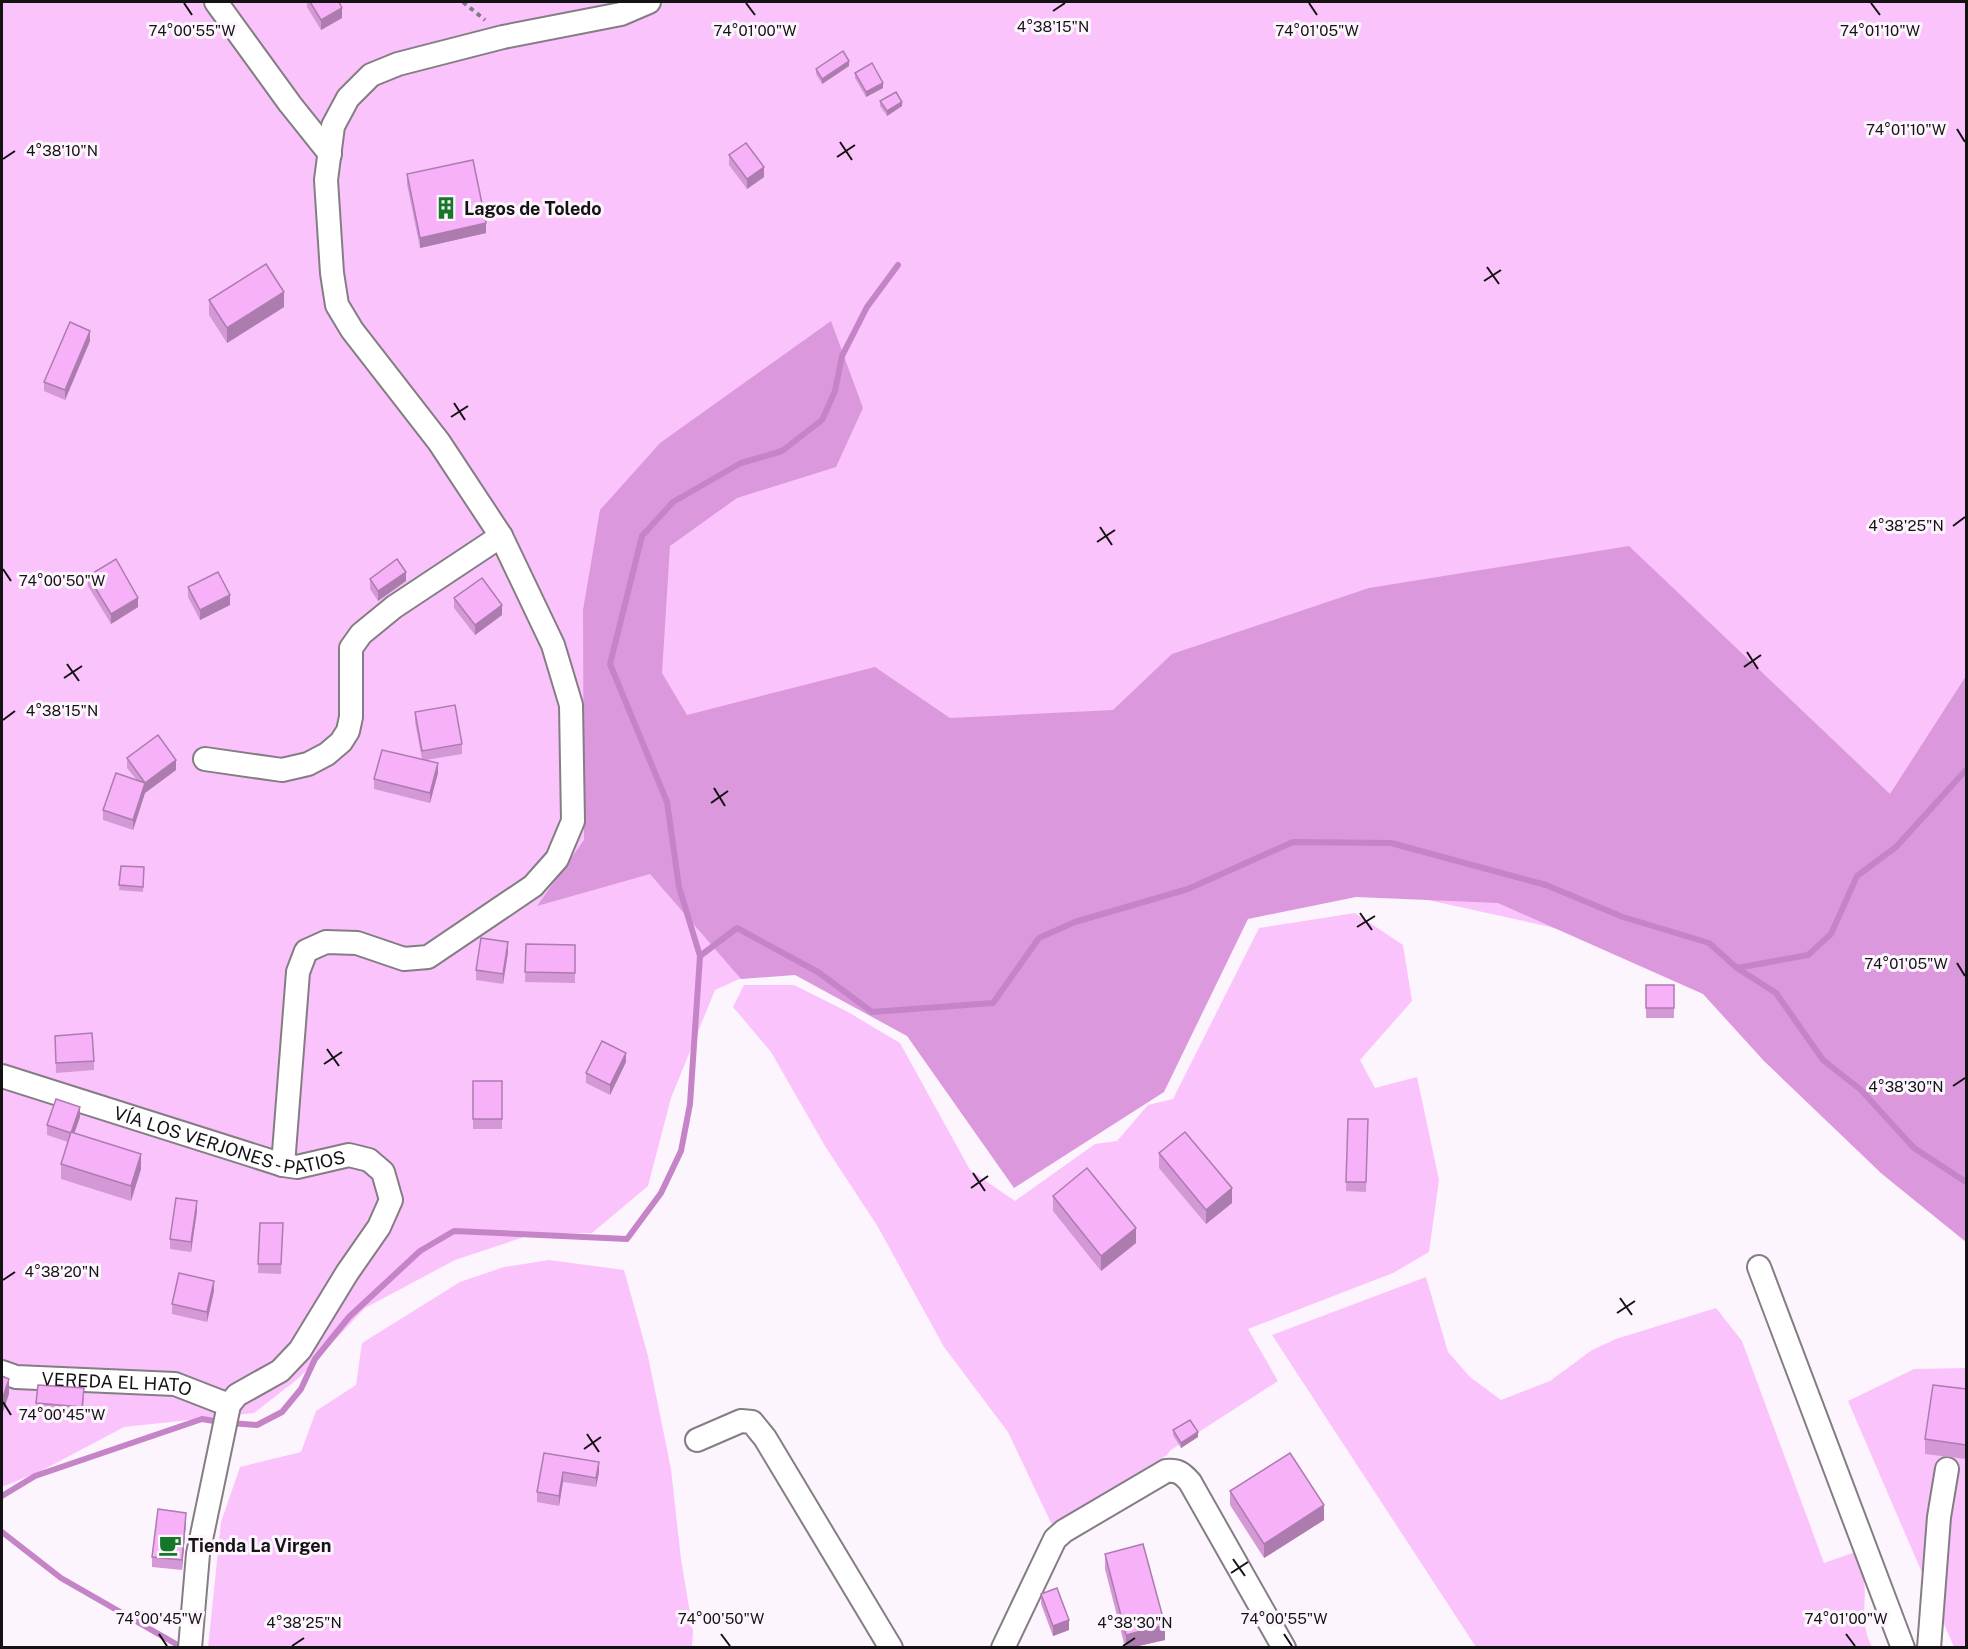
<svg xmlns="http://www.w3.org/2000/svg" width="1968" height="1649" font-family="'Public Sans',sans-serif">
	<style>
		.green { fill: #fac3fb }
		.forest { fill: #db98dd }
		.lines { fill: none; stroke-linecap: round; stroke-linejoin: round }
		.stream { stroke: #c583c8; stroke-width: 6 }
		.minor-casing { stroke: #847d84; stroke-width: 26 }
		.path { stroke: #807b80; stroke-width: 4; stroke-dasharray: 4.5 4.5; stroke-linecap: butt }
		.minor { stroke: #fff; stroke-width: 22 }
		.wall { fill: #d498d6 }
		.shaded-wall { fill: #ac7cae }
		.building { fill: #f6b1f9; stroke: #ac7cae; stroke-width: 1.5 }
		.ticks { fill: none; stroke: #151215; stroke-width: 2 }
		.labels { text-anchor: middle; dominant-baseline: central; stroke-width: 6; stroke-linejoin: round; paint-order: stroke }
		.poi-label { font-size: 18px; font-weight: bold; fill: #151215; stroke: #fdf5fd; text-anchor: start }
		.street-label { font-size: 18px; fill: #151215; stroke: #fdf5fd }
		.ticks-label { font-size: 15px; text-anchor: middle; fill: #151215; stroke: #fdf5fd; stroke-width: 6; stroke-linejoin: round; paint-order: stroke }
	</style>
	<rect width="100%" height="100%" fill="#fdf5fd"/>
	<g class="green">
		<polygon points="2,2 1966,2 1966,779 1717,974 1546,926 1382,890 772,964 715,990 671,1098 648,1186 592,1233 533,1234 455,1260 365,1308 299,1378 254,1413 124,1427 41,1471 2,1487"/>
		<polygon points="1355,913 1403,945 1412,1001 1360,1060 1375,1088 1417,1077 1439,1180 1429,1252 1393,1273 1248,1329 1278,1381 1171,1450 1167,1455 1052,1525 1008,1432 944,1347 878,1227 825,1146 771,1052 733,1007 744,985 794,985 848,1012 900,1043 970,1170 1015,1201 1095,1144 1117,1141 1148,1105 1173,1099 1259,928"/>
		<polygon points="549,1260 624,1270 648,1356 671,1469 681,1559 693,1631 692,1647 208,1648 221,1522 240,1467 301,1452 316,1411 356,1385 362,1343 460,1282 504,1267"/>
		<path d="M1426,1277L1448,1352L1470,1377L1501,1400L1550,1381L1592,1350L1616,1339L1716,1308L1742,1341L1824,1563L1855,1552C1858,1560 1863,1570 1864,1579C1867,1605 1859,1621 1872,1647H1476L1272,1335Z"/>
		<polygon points="1966,1368 1966,1647 1954,1647 1848,1401 1914,1369"/>
	</g>
	<polygon class="forest" points="831,321 863,408 836,467 737,498 670,546 662,673 687,715 875,667 950,718 1113,710 1172,654 1369,588 1629,546 1890,794 1966,676 1966,1242 1882,1174 1764,1061 1703,994 1498,903 1356,897 1248,919 1164,1092 1014,1188 907,1036 795,975 741,979 650,874 537,906 584,840 583,610 600,510 660,443"/>
	<g class="lines">
		<g class="stream">
			<polyline points="700,956 737,928 818,972 872,1012 993,1003 1039,938 1075,922 1188,889 1293,842 1391,843 1546,885 1623,917 1709,943 1737,968 1776,993 1823,1060 1861,1090 1914,1148 1966,1182"/>
			<polyline points="1737,968 1808,955 1831,934 1857,876 1896,847 1966,770"/>
			<polyline points="230,1423 257,1425 282,1412 301,1389 315,1359 349,1317 420,1251 454,1231 627,1239 661,1193 681,1151 690,1104 700,956 679,887 667,802 610,664 642,536 673,502 741,463 782,451 822,420 835,391 842,356 867,307 898,265"/>
			<polyline points="2,1496 35,1476 202,1419 220,1422"/>
			<polyline points="2,1532 61,1578 176,1644"/>
		</g>
		<g class="minor-casing">
			<g id="minor">
				<polyline points="216,2 290,104 330,154"/>
				<polyline points="205,759 282,770 308,764 327,754 341,742 348,731 351,717 351,648 361,634 394,607 501,536"/>
				<path id="s1" d="M2,1076L283,1165L297,1167L349,1155L369,1160L383,1172L391,1200L379,1227L347,1273L300,1350L280,1371L237,1395L229,1405L198,1554L190,1648"/>
				<polyline points="283,1165 298,972 306,951 326,942 357,943 404,959 428,957 533,886 557,859 573,821 571,705 553,645 501,536 439,442 352,330 337,305 332,273 326,180 333,126 348,98 371,75 398,64 503,37 621,14 649,2"/>
				<polyline points="1759,1267 1903,1648"/>
				<path id="s2" d="M2,1372L16,1377L175,1384L229,1405"/>
				<polyline points="697,1440 741,1421 752,1422 765,1438 891,1648"/>
				<path d="M1003,1648L1055,1539L1064,1531L1166,1471C1178,1470 1182,1473 1190,1482L1284,1648"/>
				<polyline points="1929,1648 1939,1517 1947,1469"/>
			</g>
		</g>
		<polyline class="path" points="463,2 485,20"/>
		<use href="#minor" class="minor"/>
	</g>
	<g class="wall">
		<polygon points="307,2 339,2 342,18 321,30 307,7"/>
		<polygon points="849,66 822,84 816,74 816,69"/>
		<polygon points="855,73 883,88 866,97 855,78"/>
		<polygon points="880,101 902,106 887,116 880,106"/>
		<polygon points="729,155 764,177 747,189 729,165"/>
		<polygon points="407,174 486,233 420,248 407,184"/>
		<polygon points="209,300 284,307 227,343 209,315"/>
		<polygon points="90,341 65,400 44,391 44,382"/>
		<polygon points="88,576 138,607 111,624 88,586"/>
		<polygon points="370,579 406,581 378,601 370,589"/>
		<polygon points="188,587 230,605 200,620 188,597"/>
		<polygon points="454,598 502,615 475,635 454,608"/>
		<polygon points="415,712 462,744 462,754 426,760 438,773 430,803 374,789 374,779 422,759 415,722"/>
		<polygon points="127,758 176,770 145,793 133,830 103,820 103,810 136,779 127,768"/>
		<polygon points="121,866 144,867 143,892 119,890"/>
		<polygon points="526,944 575,945 575,983 525,982"/>
		<polygon points="508,952 503,984 476,980 476,970"/>
		<rect x="1646" y="985" width="28" height="33"/>
		<polygon points="55,1036 94,1061 94,1070 56,1073"/>
		<polygon points="626,1062 610,1095 586,1083 586,1073"/>
		<rect x="473" y="1081" width="29" height="48"/>
		<polygon points="80,1117 74,1133 141,1169 131,1201 61,1179 61,1164 68,1142 47,1135 47,1125"/>
		<polygon points="1348,1119 1368,1119 1366,1192 1346,1191"/>
		<polygon points="1159,1153 1232,1203 1206,1224 1159,1168"/>
		<polygon points="1053,1196 1136,1243 1101,1271 1053,1211"/>
		<polygon points="197,1211 191,1252 170,1249 170,1239"/>
		<polygon points="260,1223 283,1223 281,1274 258,1273"/>
		<polygon points="214,1291 207,1322 172,1314 172,1304"/>
		<polygon points="1966,1389 1966,1459 1925,1454 1925,1439"/>
		<polygon points="84,1398 82,1417 36,1413 36,1403"/>
		<polygon points="1173,1430 1198,1437 1181,1448 1173,1435"/>
		<polygon points="544,1453 599,1472 596,1487 563,1482 559,1506 537,1502 537,1492"/>
		<polygon points="1230,1491 1324,1520 1264,1558 1230,1505"/>
		<polygon points="186,1522 182,1570 152,1567 152,1557"/>
		<polygon points="1105,1554 1165,1640 1134,1647 1125,1647 1105,1569"/>
		<polygon points="1041,1594 1069,1630 1053,1636 1041,1604"/>
	</g>
	<g class="shaded-wall">
		<polygon points="342,8 342,18 321,30 321,20"/>
		<polygon points="849,61 849,66 822,84 822,79"/>
		<polygon points="883,83 883,88 866,97 866,92"/>
		<polygon points="902,102 902,106 887,116 887,111"/>
		<polygon points="764,167 764,177 747,189 747,179"/>
		<polygon points="486,223 486,233 420,248 420,238"/>
		<polygon points="284,292 284,307 227,343 227,328"/>
		<polygon points="90,331 90,341 65,400 65,390"/>
		<polygon points="406,572 406,581 378,601 378,591"/>
		<polygon points="230,595 230,605 200,620 200,610"/>
		<polygon points="138,598 138,607 111,624 111,614"/>
		<polygon points="502,605 502,615 475,635 475,625"/>
		<polygon points="176,760 176,770 145,793 133,830 133,820 145,783"/>
		<polygon points="438,763 438,773 430,803 430,793"/>
		<polygon points="508,942 508,952 503,984 503,974"/>
		<polygon points="626,1053 626,1062 610,1095 610,1085"/>
		<polygon points="80,1107 80,1117 71,1143 71,1133"/>
		<polygon points="141,1154 141,1169 131,1201 131,1186"/>
		<polygon points="1232,1188 1232,1203 1206,1224 1206,1210"/>
		<polygon points="197,1201 197,1211 191,1252 191,1242"/>
		<polygon points="1136,1228 1136,1243 1101,1271 1101,1256"/>
		<polygon points="214,1281 214,1291 207,1322 207,1312"/>
		<polygon points="9,1379 9,1394 2,1415 2,1400"/>
		<polygon points="1198,1432 1198,1437 1181,1448 1181,1443"/>
		<polygon points="599,1462 599,1472 596,1487 596,1478"/>
		<polygon points="563,1472 563,1482 559,1506 559,1496"/>
		<polygon points="1324,1505 1324,1520 1264,1558 1264,1544"/>
		<polygon points="186,1513 186,1522 182,1570 182,1560"/>
		<polygon points="1069,1620 1069,1630 1053,1636 1053,1626"/>
		<polygon points="1165,1625 1165,1640 1134,1647 1126,1647 1126,1635"/>
	</g>
	<g class="building">
		<polygon points="310,2 339,2 342,8 321,20"/>
		<polygon points="843,51 849,61 822,79 816,69"/>
		<polygon points="872,63 883,83 866,92 855,73"/>
		<polygon points="896,92 902,102 887,111 880,101"/>
		<polygon points="746,143 764,167 747,179 729,155"/>
		<polygon points="473,160 486,223 420,238 407,174"/>
		<polygon points="266,264 284,292 227,328 209,300"/>
		<polygon points="70,322 90,331 65,390 44,382"/>
		<polygon points="116,559 138,598 111,614 88,576"/>
		<polygon points="397,559 406,572 378,591 370,579"/>
		<polygon points="218,572 230,595 200,610 188,587"/>
		<polygon points="482,578 502,605 475,625 454,598"/>
		<polygon points="455,705 462,744 422,751 415,712"/>
		<polygon points="158,735 176,760 145,783 127,758"/>
		<polygon points="382,750 438,763 430,793 374,779"/>
		<polygon points="116,773 145,783 133,820 103,810"/>
		<polygon points="121,866 144,867 143,887 119,885"/>
		<polygon points="481,938 508,942 503,974 476,970"/>
		<polygon points="526,944 575,945 575,973 525,972"/>
		<rect x="1646" y="985" width="28" height="23"/>
		<polygon points="92,1033 94,1061 56,1063 55,1036"/>
		<polygon points="602,1041 626,1053 610,1085 586,1073"/>
		<rect x="473" y="1081" width="29" height="38"/>
		<polygon points="56,1099 80,1107 71,1133 47,1125"/>
		<polygon points="1348,1119 1368,1119 1366,1182 1346,1182"/>
		<polygon points="71,1132 141,1154 131,1186 61,1164"/>
		<polygon points="1185,1132 1232,1188 1206,1210 1159,1153"/>
		<polygon points="1087,1168 1136,1228 1101,1256 1053,1196"/>
		<polygon points="176,1198 197,1201 191,1242 170,1239"/>
		<polygon points="260,1223 283,1223 281,1264 258,1264"/>
		<polygon points="179,1273 214,1281 207,1312 172,1304"/>
		<polygon points="2,1376 9,1379 2,1400"/>
		<polygon points="38,1385 84,1388 82,1407 36,1403"/>
		<polygon points="1933,1385 1966,1389 1966,1445 1925,1439"/>
		<polygon points="1190,1420 1198,1432 1181,1443 1173,1430"/>
		<polygon points="544,1453 599,1462 596,1478 563,1472 559,1496 537,1492"/>
		<polygon points="1290,1453 1324,1505 1264,1544 1230,1491"/>
		<polygon points="158,1509 186,1513 182,1560 152,1557"/>
		<polygon points="1143,1544 1165,1625 1126,1635 1105,1554"/>
		<polygon points="1057,1588 1069,1620 1053,1626 1041,1594"/>
	</g>
	<path class="ticks" d="M184,3L192,15M746,3L755,15M1309,3L1317,15M1871,3L1880,15M1053,11L1065,3M1957,129L1965,142M840,142L852,160M837,157L855,145M3,159L15,151M1487,267L1499,284M1484,281L1501,270M454,403L465,420M451,417L468,406M1953,526L1965,517M1100,527L1112,545M1097,542L1115,530M3,569L11,581M1747,652L1758,669M67,664L79,681M1744,667L1761,655M64,678L82,666M3,720L15,711M714,788L725,806M711,803L728,791M1360,913L1372,930M1357,927L1375,916M1957,963L1965,976M327,1049L339,1066M324,1064L342,1052M1953,1086L1965,1078M973,1173L985,1191M971,1188L988,1176M3,1280L15,1272M1620,1298L1632,1315M1617,1313L1635,1301M3,1402L11,1415M587,1434L599,1452M584,1449L601,1437M1233,1559L1245,1576M1231,1573L1248,1562M159,1634L167,1646M721,1634L730,1646M1284,1634L1292,1646M1846,1634L1855,1646M292,1646L304,1638M1123,1646L1135,1638"/>
	<defs>
		<g id="building-bare" transform="scale(1.8)"><path d="M-4-6H4V6H1V3H-1V6H-4ZM-2.5-4.3h1.7v1.8h-1.7ZM.8-4.3h1.7v1.8H.8ZM-2.5-1h1.7V.8h-1.7ZM.8-1h1.7V.8H.8Z" fill="#167728" stroke="#fdf5fd" stroke-width="2.5" paint-order="stroke"/></g>
		<g id="cafe-bare" transform="scale(1.8)"><path d="M-5.5-4.5H6V0H3Q3 3.5 0 3.5H-2.5Q-5.5 3.5-5.5 0ZM3-3.2v2h1.7v-2ZM-6 4.5H4V6H-6Z" fill="#167728" stroke="#fdf5fd" stroke-width="2.5" paint-order="stroke"/></g>
	</defs>
	<g fill-rule="evenodd">
		<use href="#building-bare" x="446" y="208"/>
		<use href="#cafe-bare" x="170" y="1545"/>
	</g>
	<g class="labels">
		<g class="poi-label">
			<text x="464" y="208">Lagos de Toledo</text>
			<text x="188" y="1545">Tienda La Virgen</text>
		</g>
		<g class="street-label">
			<text stroke="none"><textPath href="#s1" startOffset="238">VÍA LOS VERJONES - PATIOS</textPath></text>
			<text stroke="none"><textPath href="#s2" startOffset="116">VEREDA EL HATO</textPath></text>
		</g>
	</g>
	<g class="ticks-label">
		<text x="1053" y="32">4°38'15"N</text>
		<text x="755" y="36">74°01'00"W</text>
		<text x="1317" y="36">74°01'05"W</text>
		<text x="1880" y="36">74°01'10"W</text>
		<text x="192" y="36">74°00'55"W</text>
		<text x="1906" y="135">74°01'10"W</text>
		<text x="62" y="156">4°38'10"N</text>
		<text x="1906" y="531">4°38'25"N</text>
		<text x="62" y="586">74°00'50"W</text>
		<text x="62" y="716">4°38'15"N</text>
		<text x="1906" y="969">74°01'05"W</text>
		<text x="1906" y="1092">4°38'30"N</text>
		<text x="62" y="1277">4°38'20"N</text>
		<text x="62" y="1420">74°00'45"W</text>
		<text x="159" y="1624">74°00'45"W</text>
		<text x="721" y="1624">74°00'50"W</text>
		<text x="1284" y="1624">74°00'55"W</text>
		<text x="1846" y="1624">74°01'00"W</text>
		<text x="304" y="1628">4°38'25"N</text>
		<text x="1135" y="1628">4°38'30"N</text>
	</g>
	<rect width="1968" height="1649" fill="none" stroke="#151215" stroke-width="6"/>
</svg>
